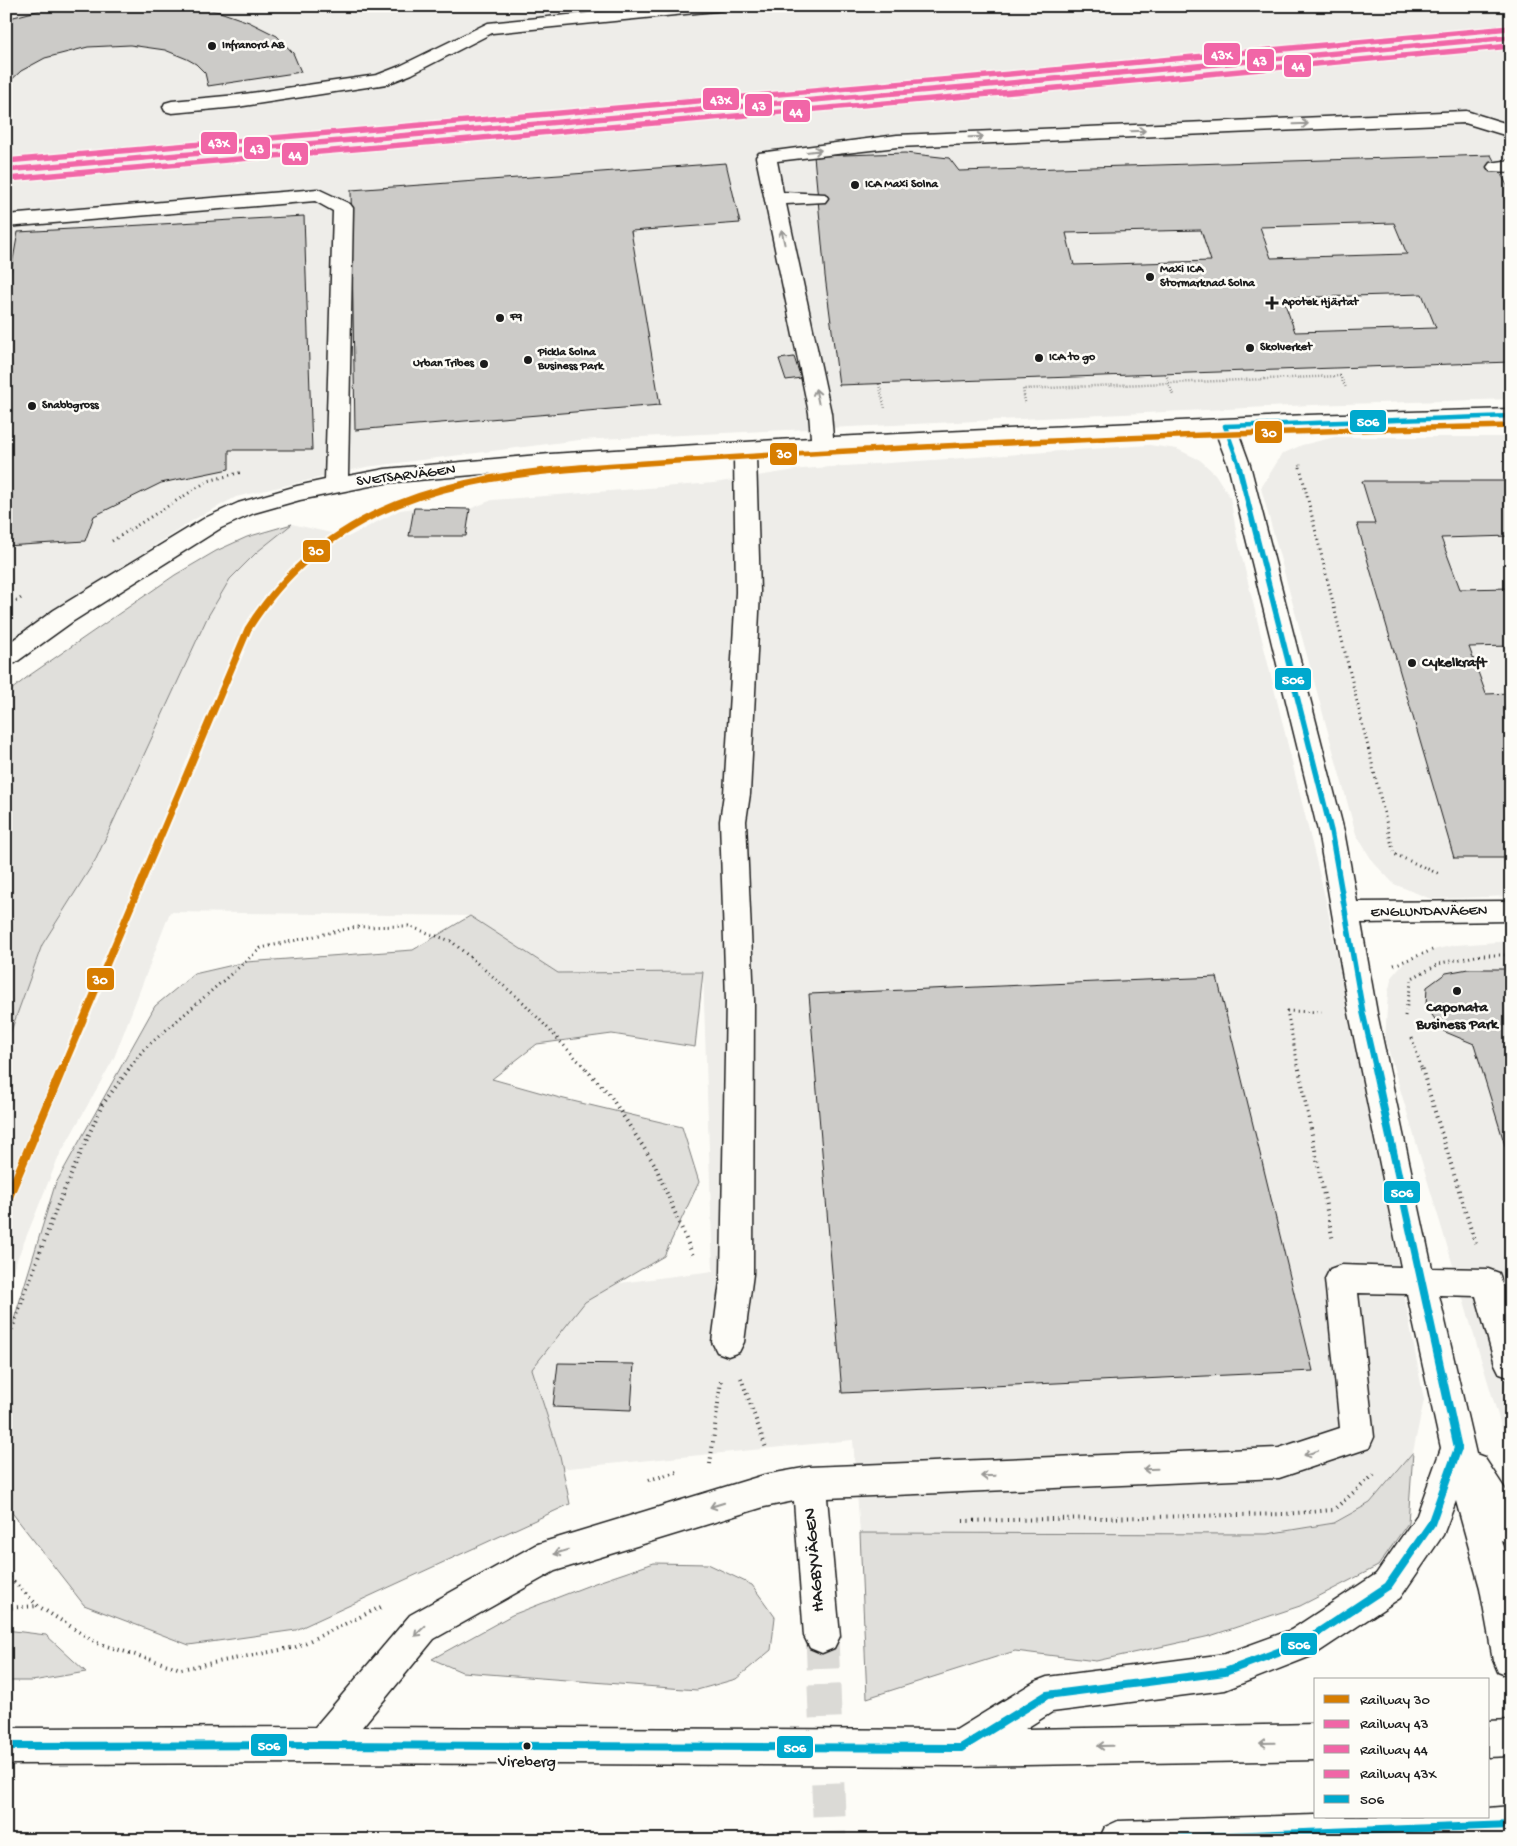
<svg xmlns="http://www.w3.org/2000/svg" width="1517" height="1846" font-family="'Gochi Hand',sans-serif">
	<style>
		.built { fill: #eeede9 }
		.green { fill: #e0dfdb; stroke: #7e7e7c }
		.building { fill: #cccbc8; stroke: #1c1c1c; fill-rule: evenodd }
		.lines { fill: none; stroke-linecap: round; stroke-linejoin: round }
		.minor-tunnel { stroke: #dbdad6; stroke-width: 33; stroke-dasharray: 33 16; stroke-linecap: butt }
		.minor-casing { stroke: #1c1c1c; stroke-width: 3 }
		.path-far2 { stroke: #1c1c1c; stroke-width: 2.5; stroke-dasharray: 0.5 2.5; stroke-linecap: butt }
		.path-far1 { stroke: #1c1c1c; stroke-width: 3; stroke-dasharray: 1 4; stroke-linecap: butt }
		.path { stroke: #1c1c1c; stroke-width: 4; stroke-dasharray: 1 4.5; stroke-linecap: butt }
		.minor { fill: #fdfcf7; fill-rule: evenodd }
		.bus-1-far2-casing { stroke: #fdfcf7; stroke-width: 7 }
		.bus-1-far1-casing { stroke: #fdfcf7; stroke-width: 9 }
		.bus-1-casing { stroke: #fdfcf7; stroke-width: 11 }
		.bus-1-far2 { stroke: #00a9ce; stroke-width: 4.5 }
		.bus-1-far1 { stroke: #00a9ce; stroke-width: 5.5 }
		.bus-1 { stroke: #00a9ce; stroke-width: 8 }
		.rail-1-far2-casing { stroke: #fdfcf7; stroke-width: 8 }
		.rail-1-far1-casing { stroke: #fdfcf7; stroke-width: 11 }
		.rail-1-casing { stroke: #fdfcf7; stroke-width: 12 }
		.rail-2-casing { stroke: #fdfcf7; stroke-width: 8 }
		.rail-3-casing { stroke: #fdfcf7; stroke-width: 8 }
		.rail-4-casing { stroke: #fdfcf7; stroke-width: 8 }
		.rail-1-far2 { stroke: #d77d00; stroke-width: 5.5 }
		.rail-1-far1 { stroke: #d77d00; stroke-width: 7 }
		.rail-1 { stroke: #d77d00; stroke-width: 9 }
		.rail-2 { stroke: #f166a7; stroke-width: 5.5 }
		.rail-3 { stroke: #f166a7; stroke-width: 5.5 }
		.rail-4 { stroke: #f166a7; stroke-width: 5.5 }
		.oneway { stroke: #989794 }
		.poi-dot { fill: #1c1c1c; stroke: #fdfcf7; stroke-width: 2 }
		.labels { text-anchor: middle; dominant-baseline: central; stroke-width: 5; stroke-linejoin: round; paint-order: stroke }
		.far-poi-label { font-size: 12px; font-weight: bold; fill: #1c1c1c; stroke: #fdfcf7; text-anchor: start }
		.street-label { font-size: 15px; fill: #1c1c1c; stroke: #fdfcf7 }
		.poi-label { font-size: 15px; font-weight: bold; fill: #1c1c1c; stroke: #fdfcf7; text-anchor: start }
		.near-bus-label { font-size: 16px; fill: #1c1c1c; stroke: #fdfcf7 }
		.near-street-label { font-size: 18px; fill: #1c1c1c; stroke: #fdfcf7 }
		.line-badge { stroke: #fdfcf7; stroke-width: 2 }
		.badge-label { font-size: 14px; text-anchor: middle; font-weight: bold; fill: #fff }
	</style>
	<rect width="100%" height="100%" fill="#fdfcf7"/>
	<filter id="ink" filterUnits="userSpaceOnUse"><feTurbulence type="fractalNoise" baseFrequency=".02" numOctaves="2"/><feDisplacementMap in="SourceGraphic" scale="10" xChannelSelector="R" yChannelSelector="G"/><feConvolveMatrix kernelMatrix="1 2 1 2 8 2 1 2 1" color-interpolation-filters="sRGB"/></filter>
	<g filter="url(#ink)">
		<g class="built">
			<polygon points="6,6 1511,6 1511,399 1311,405 579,440 366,467 236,497 195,519 32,626 6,648"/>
			<polygon points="1335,437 1511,437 1511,896 1431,899 1394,884 1373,862 1356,834 1261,488 1282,454 1302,445"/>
			<polygon points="1149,445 1177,449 1200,460 1215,474 1230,497 1238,541 1326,901 1406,1304 1424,1400 1413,1452 1370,1503 1334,1523 1267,1534 860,1533 853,1440 538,1471 527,1295 713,1271 703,972 558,973 470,916 170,912 114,1058 58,1158 6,1287 6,1045 42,945 96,859 207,618 230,579 257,552 292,524 348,537 400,510 414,508 409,536 465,536 470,509 492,500 714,483 802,469"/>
			<polygon points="1511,941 1511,1459 1385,1039 1388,993 1392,976 1405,961 1437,949 1456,945"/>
		</g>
		<g class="green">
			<polygon points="292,524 257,552 230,579 207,618 96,859 42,945 6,1045 6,694 30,675 175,575 216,551 247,537"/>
			<polygon points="470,916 558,973 703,972 695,1047 612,1034 537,1044 492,1079 560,1098 682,1127 699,1182 664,1256 585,1302 532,1369 560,1456 570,1504 296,1630 189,1645 84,1605 6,1505 6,1346 55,1185 155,1006 194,974 246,962 413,950"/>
			<polygon points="1413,1452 1408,1523 1378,1566 1300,1606 1210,1636 1096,1661 1015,1651 867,1698 860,1533 1267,1534 1334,1523 1370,1503"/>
			<polygon points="654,1563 708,1564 752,1585 775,1617 771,1650 736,1679 697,1690 462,1672 432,1659 512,1615 595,1583"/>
			<polygon points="6,1630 46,1635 86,1672 32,1681 6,1681"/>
		</g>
		<g class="building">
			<polygon points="56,6 191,6 220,12 249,22 277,36 293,53 301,72 208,86 205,73 196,64 187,59 165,50 130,45 88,47 45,58 21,71 6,85 6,19"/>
			<path d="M905,153L949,158L959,171L1491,155L1511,193V362L839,385L825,276L814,156ZM1394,223L1407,254L1271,258L1260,227ZM1201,230L1211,261L1074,265L1066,233ZM1422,294L1436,328L1295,332L1283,298Z"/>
			<polygon points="726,163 740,223 631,231 660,405 355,430 351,190"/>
			<polygon points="304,216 312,450 229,450 229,469 161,483 94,516 85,541 6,546 6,298 18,232"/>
			<polygon points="794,357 801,378 786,380 779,359"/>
			<polygon points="1362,481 1511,481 1511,536 1441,538 1460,589 1511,588 1511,646 1469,647 1486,694 1511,693 1511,770 1508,770 1511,777 1511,858 1454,858 1357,524 1375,524"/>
			<polygon points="414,508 470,509 466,536 409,536"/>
			<polygon points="1468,969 1511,969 1511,1165 1474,1044 1443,1031 1426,1006 1427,987 1446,973"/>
			<polygon points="1217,977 1313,1371 842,1393 809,994"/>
			<polygon points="558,1363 634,1364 631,1410 553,1407"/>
		</g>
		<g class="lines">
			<polyline class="minor-tunnel" points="822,1636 830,1840"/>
			<g class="minor-casing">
				<g id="minor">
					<polygon points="659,6 725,6 722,10 716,11 492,33 412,74 387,84 237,107 172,113 165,111 163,107 165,103 172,101 237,95 377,75 400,66 488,23"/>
					<path d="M1466,111L1511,125V137L1465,123L897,147L777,161L783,192L825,194L828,198L825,202L786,204L831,413L833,437L1308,415L1511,409V423L1238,432L1250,465L1344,831L1357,902L1511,901V921L1361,923L1377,1013L1432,1268L1488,1269L1499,1273L1511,1307V1378L1500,1374L1495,1364L1476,1296L1439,1295L1476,1454L1484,1457L1511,1498V1544L1501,1540L1511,1575V1677L1498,1672L1493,1660L1480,1588L1456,1501L1443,1535L1400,1598L1314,1655L1225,1690L1052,1712L1025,1729L1316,1724V1760L961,1766L323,1763L6,1764V1728L315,1727L410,1615L535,1545L547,1541L764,1475L809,1467L1279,1448L1340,1428L1325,1279L1330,1269L1341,1265L1401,1267L1349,1013L1318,831L1228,465L1216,433L756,455L760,592L750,794L746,821L754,1000L753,1274L744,1342L739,1352L728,1356L717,1352L712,1342L721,1274L726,1000L720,821L724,794L736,592L734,457L550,468L385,483L300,500L254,513L221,528L72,622L15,663L6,665V645L54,610L205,518L238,503L297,486L325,480L333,211L315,201L6,227V215L318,189L350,204L353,208L348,476L385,469L550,454L811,438L809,413L756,157L759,153L897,135ZM1358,1293L1407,1294L1441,1448L1417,1515L1376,1574L1291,1630L1225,1654L1047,1677L1034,1682L956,1730L362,1727L434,1639L555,1571L764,1507L794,1501L804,1636L810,1648L822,1653L834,1648L840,1636L827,1498L1279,1478L1369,1448L1374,1437Z"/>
					<polygon points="1511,160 1511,172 1490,171 1487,167 1490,163"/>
					<polygon points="1511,1720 1511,1756 1488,1757 1488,1721"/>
					<polygon points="1511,1806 1511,1840 1099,1840 1105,1827 1118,1821 1316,1815 1316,1817 1488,1817 1488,1808"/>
				</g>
			</g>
			<g class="path-far2">
				<polyline points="1166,374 1173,395"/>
				<polyline points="879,384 885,409"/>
				<polyline points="1025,402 1023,389 1340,376 1346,388"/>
				<polyline points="1300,465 1301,468"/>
			</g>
			<g class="path-far1">
				<polyline points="1300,467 1394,854 1439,874"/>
				<polyline points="112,541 208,481 242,472"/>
				<polyline points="6,603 17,601 24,596"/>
				<polyline points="1394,965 1435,949"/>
				<polyline points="1405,1016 1412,978 1441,963 1481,955 1511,955"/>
				<polyline points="1412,1038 1422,1070"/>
				<polyline points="128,1070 143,1050 261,948 356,927 408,926 451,941 524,1003 587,1070"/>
				<polyline points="1299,1070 1287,1011 1322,1012"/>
			</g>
			<g class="path">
				<polyline points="586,1069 609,1094 655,1165 694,1258"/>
				<polyline points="1299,1069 1333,1241"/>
				<polyline points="1422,1069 1475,1243"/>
				<polyline points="6,1345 56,1209 102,1105 129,1069"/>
				<polyline points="741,1378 766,1448"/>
				<polyline points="710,1464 721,1381"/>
				<polyline points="649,1480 677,1472"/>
				<polyline points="963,1521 1284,1514 1333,1510 1374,1475"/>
				<polyline points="6,1574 38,1606 97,1643 181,1669 296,1647 381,1607"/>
				<polyline points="6,1608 38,1606"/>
			</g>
			<use href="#minor" class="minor"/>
			<g class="bus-1-far2-casing">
				<g id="bus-1-far2">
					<polyline points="1225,426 1240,468"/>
					<polyline points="1225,426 1511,416"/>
				</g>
			</g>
			<g class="bus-1-far1-casing">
				<polyline id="bus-1-far1" points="1239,467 1331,831 1363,1013 1376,1070"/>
			</g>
			<g class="bus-1-casing">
				<g id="bus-1">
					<polyline points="1375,1069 1458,1448"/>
					<polyline points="6,1746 323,1745 961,1748 1047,1695 1225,1672 1302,1643 1388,1586 1431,1524 1458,1448"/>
					<polyline points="1125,1840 1511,1825"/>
				</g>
			</g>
			<use href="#bus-1-far2" class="bus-1-far2"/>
			<use href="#bus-1-far1" class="bus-1-far1"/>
			<use href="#bus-1" class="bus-1"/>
			<g class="rail-1-far2-casing">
				<path id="rail-1-far2" d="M573,468C885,446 1198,433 1511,426"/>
			</g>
			<g class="rail-1-far1-casing">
				<path id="rail-1-far1" d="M62,1070L248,629C327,503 452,477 591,467"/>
			</g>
			<g class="rail-1-casing">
				<polyline id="rail-1" points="6,1203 62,1069"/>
			</g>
			<g class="rail-2-casing">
				<polyline id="rail-2" points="6,170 1000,84 1511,37"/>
			</g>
			<g class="rail-3-casing">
				<polyline id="rail-3" points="7,179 1001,93 1511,46"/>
			</g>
			<g class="rail-4-casing">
				<polyline id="rail-4" points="6,161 999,75 1510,28"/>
			</g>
			<use href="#rail-1-far2" class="rail-1-far2"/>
			<use href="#rail-1-far1" class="rail-1-far1"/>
			<use href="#rail-1" class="rail-1"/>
			<use href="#rail-2" class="rail-2"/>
			<use href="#rail-3" class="rail-3"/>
			<use href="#rail-4" class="rail-4"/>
		</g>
		<defs><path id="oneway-shaft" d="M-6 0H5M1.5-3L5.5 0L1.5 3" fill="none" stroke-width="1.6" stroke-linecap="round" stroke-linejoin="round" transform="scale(1.25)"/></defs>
		<g class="oneway">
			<use href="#oneway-shaft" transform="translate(1301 124) rotate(-2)"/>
			<use href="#oneway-shaft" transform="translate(1138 131) rotate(-2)"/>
			<use href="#oneway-shaft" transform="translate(976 137) rotate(-2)"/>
			<use href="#oneway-shaft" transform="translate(814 151) rotate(-7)"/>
			<use href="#oneway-shaft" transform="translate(783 237) rotate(-102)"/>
			<use href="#oneway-shaft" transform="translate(817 396) rotate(-102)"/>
			<use href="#oneway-shaft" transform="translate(1311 1453) rotate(162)"/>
			<use href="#oneway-shaft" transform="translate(1150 1469) rotate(178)"/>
			<use href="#oneway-shaft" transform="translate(988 1476) rotate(178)"/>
			<use href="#oneway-shaft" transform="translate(717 1505) rotate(163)"/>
			<use href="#oneway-shaft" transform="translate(561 1552) rotate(163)"/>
			<use href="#oneway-shaft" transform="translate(420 1631) rotate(136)"/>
			<use href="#oneway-shaft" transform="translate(1267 1743) rotate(179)"/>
			<use href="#oneway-shaft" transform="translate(1105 1746) rotate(179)"/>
		</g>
	</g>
	<g class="poi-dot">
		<circle cx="212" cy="46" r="5"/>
		<circle cx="855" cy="185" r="5"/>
		<circle cx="1150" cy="277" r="5"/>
		<path d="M1269.5 295.5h5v5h5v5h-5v5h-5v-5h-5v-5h5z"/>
		<circle cx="500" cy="318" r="5"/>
		<circle cx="1250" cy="348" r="5"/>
		<circle cx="1039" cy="358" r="5"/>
		<circle cx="528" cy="360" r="5"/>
		<circle cx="484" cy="364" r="5"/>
		<circle cx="32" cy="406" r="5"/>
		<circle cx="1412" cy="663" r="5"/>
		<circle cx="1457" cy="991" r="5"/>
		<circle cx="527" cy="1746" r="4.5"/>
	</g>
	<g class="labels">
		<g class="far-poi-label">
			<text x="222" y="46">Infranord AB</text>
			<text x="865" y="185">ICA Maxi Solna</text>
			<text x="1160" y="270">Maxi ICA<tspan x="1160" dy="14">Stormarknad Solna</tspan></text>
			<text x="1282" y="303">Apotek Hjärtat</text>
			<text x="510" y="318">F9</text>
			<text x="1260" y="348">Skolverket</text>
			<text x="538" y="353">Pickla Solna<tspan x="538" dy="14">Business Park</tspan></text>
			<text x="1049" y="358">ICA to go</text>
			<text x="474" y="364" text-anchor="end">Urban Tribes</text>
			<text x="42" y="406">Snabbgross</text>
		</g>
		<g class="street-label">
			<text transform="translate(406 476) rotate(-7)">SVETSARVÄGEN</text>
			<text transform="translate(1429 912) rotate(-1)">ENGLUNDAVÄGEN</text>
		</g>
		<g class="poi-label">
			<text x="1422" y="663">Cykelkraft</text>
			<text x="1457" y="1008" text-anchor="middle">Caponata<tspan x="1457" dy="17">Business Park</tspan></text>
		</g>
		<g class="near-bus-label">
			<text x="527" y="1763">Vireberg</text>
		</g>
		<g class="near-street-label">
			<text transform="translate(815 1560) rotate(-95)">HAGBYVÄGEN</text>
		</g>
	</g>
	<g class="line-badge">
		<rect x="1203" y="42" width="38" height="24" rx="5" fill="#f166a7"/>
		<rect x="1246" y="48" width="29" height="24" rx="5" fill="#f166a7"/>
		<rect x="1283" y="54" width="29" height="24" rx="5" fill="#f166a7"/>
		<rect x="702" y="87" width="38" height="24" rx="5" fill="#f166a7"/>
		<rect x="744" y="93" width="29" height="24" rx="5" fill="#f166a7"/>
		<rect x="782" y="99" width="29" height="24" rx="5" fill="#f166a7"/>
		<rect x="200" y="131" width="38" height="24" rx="5" fill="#f166a7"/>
		<rect x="243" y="136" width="28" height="24" rx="5" fill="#f166a7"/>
		<rect x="281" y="142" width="28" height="24" rx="5" fill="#f166a7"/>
		<rect x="1349" y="409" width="38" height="24" rx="5" fill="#00a9ce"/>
		<rect x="1254" y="420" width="29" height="24" rx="5" fill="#d77d00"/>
		<rect x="769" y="442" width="29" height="24" rx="5" fill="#d77d00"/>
		<rect x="302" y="539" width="29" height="24" rx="5" fill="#d77d00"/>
		<rect x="1274" y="667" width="38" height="24" rx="5" fill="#00a9ce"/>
		<rect x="86" y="967" width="29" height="24" rx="5" fill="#d77d00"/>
		<rect x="1383" y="1180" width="38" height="24" rx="5" fill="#00a9ce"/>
		<rect x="1280" y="1632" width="38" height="24" rx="5" fill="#00a9ce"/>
		<rect x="250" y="1733" width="38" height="24" rx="5" fill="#00a9ce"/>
		<rect x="776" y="1735" width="38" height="24" rx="5" fill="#00a9ce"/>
	</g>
	<g class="badge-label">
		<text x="1222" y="59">43X</text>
		<text x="1260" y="65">43</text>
		<text x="1298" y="70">44</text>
		<text x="721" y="104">43X</text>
		<text x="759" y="110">43</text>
		<text x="796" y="116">44</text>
		<text x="219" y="147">43X</text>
		<text x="257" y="153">43</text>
		<text x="295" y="159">44</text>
		<text x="1368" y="426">506</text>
		<text x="1269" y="437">30</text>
		<text x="784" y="458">30</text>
		<text x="316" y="555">30</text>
		<text x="1293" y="684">506</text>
		<text x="100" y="984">30</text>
		<text x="1402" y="1197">506</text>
		<text x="1299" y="1649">506</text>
		<text x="269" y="1750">506</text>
		<text x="795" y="1752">506</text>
	</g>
	<rect width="1517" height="1846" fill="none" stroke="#fdfcf7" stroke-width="25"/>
	<rect x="12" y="12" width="1492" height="1821" fill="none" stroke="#1c1c1c" stroke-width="2" filter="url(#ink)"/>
	<rect x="1314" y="1678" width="175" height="140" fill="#fdfcf7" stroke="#a3a29f"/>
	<rect x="1324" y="1695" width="25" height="8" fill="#d77d00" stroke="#a3a29f"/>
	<text x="1360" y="1704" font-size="15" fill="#1c1c1c">Railway 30</text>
	<rect x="1324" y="1720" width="25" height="8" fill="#f166a7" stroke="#a3a29f"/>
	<text x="1360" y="1728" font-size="15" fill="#1c1c1c">Railway 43</text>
	<rect x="1324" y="1745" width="25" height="8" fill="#f166a7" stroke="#a3a29f"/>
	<text x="1360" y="1754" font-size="15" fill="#1c1c1c">Railway 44</text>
	<rect x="1324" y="1770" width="25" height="8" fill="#f166a7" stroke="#a3a29f"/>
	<text x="1360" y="1778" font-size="15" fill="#1c1c1c">Railway 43X</text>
	<rect x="1324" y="1795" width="25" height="8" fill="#00a9ce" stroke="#a3a29f"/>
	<text x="1360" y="1804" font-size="15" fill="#1c1c1c">506</text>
</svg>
